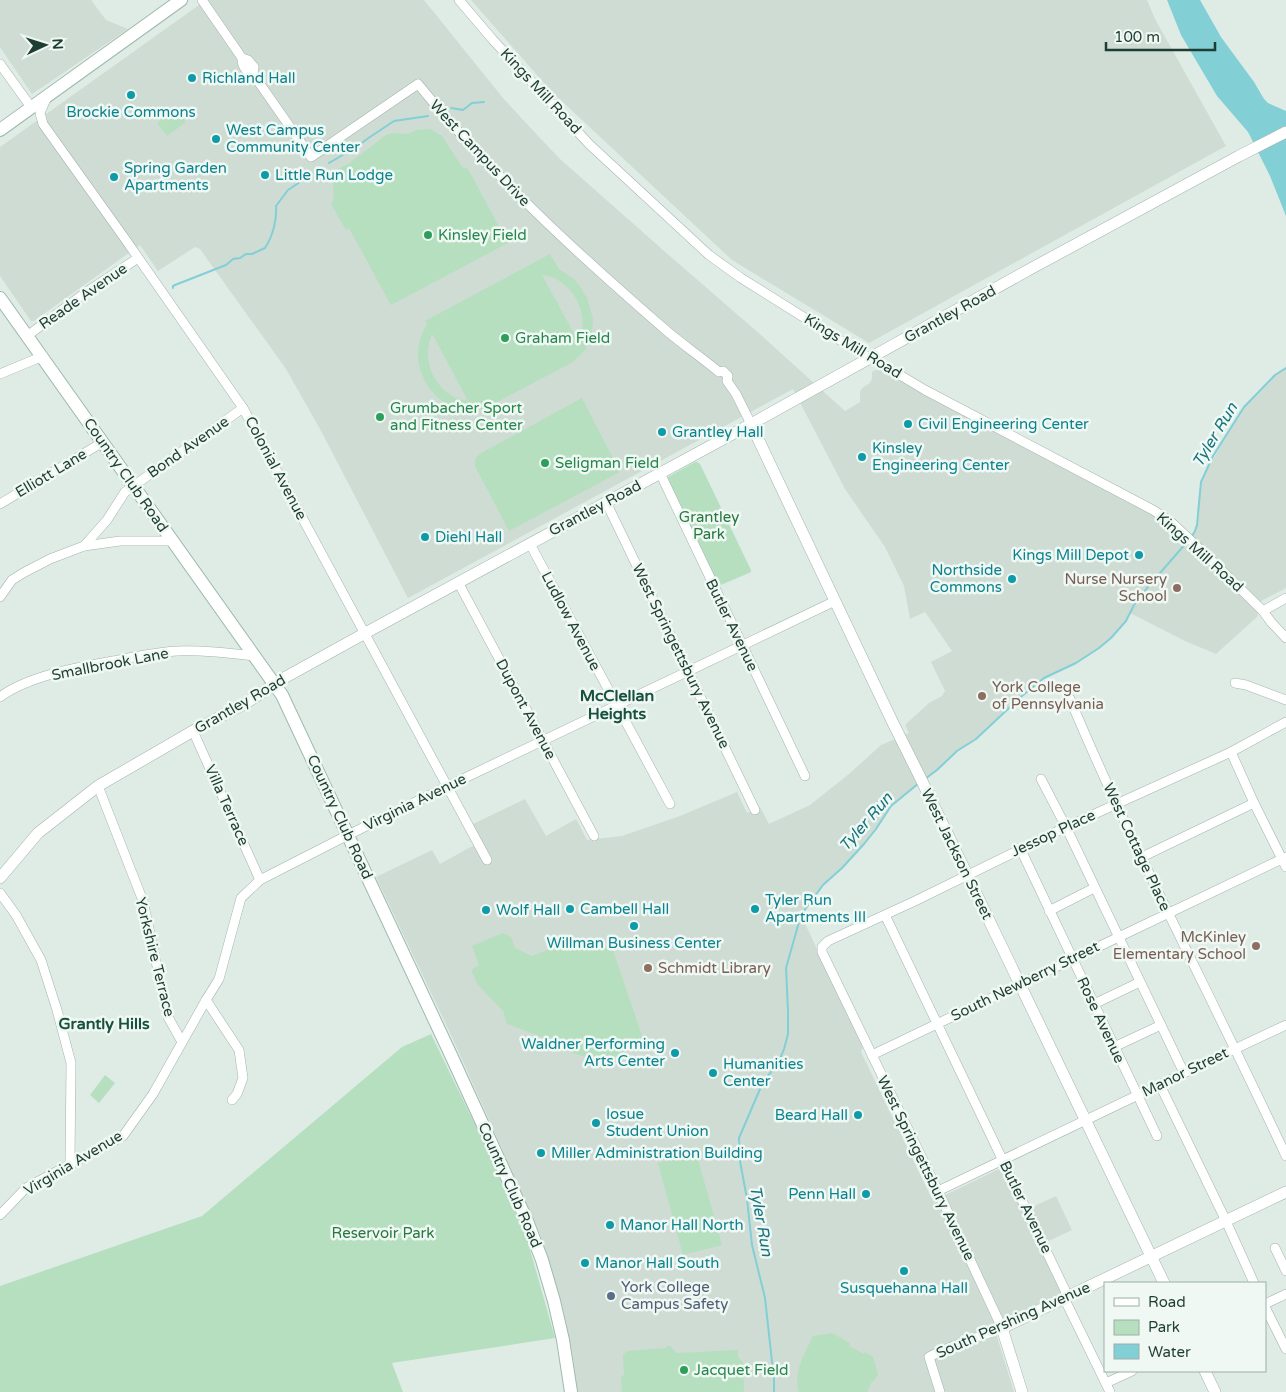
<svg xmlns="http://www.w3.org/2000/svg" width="1286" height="1392" font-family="'Varela Round',sans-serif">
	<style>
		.built { fill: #cedcd4 }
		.green { fill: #b6dfbf; fill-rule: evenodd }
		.water { fill: #82cfd6 }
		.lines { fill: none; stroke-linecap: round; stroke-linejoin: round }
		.stream { stroke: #82cfd6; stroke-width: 2 }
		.minor-casing { stroke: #a2b4ad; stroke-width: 10 }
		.tertiary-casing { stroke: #a2b4ad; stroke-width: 12 }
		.secondary-casing { stroke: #9db9ad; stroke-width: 14 }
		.minor { stroke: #fff; stroke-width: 9 }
		.tertiary { stroke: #fff; stroke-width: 11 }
		.secondary { stroke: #fff; stroke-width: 12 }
		.culture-dot { fill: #0f9aa8; stroke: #f0f8f4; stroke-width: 2 }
		.leisure-dot { fill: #2e9e5b; stroke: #f0f8f4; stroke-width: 2 }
		.education-dot { fill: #8d6e63; stroke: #f0f8f4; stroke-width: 2 }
		.service-dot { fill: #5c6f8a; stroke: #f0f8f4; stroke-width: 2 }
		.labels { text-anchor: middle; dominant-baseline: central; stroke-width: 5; stroke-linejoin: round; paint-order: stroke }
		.culture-label { font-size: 15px; fill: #0d838f; stroke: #f0f8f4; text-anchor: start }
		.street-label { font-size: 15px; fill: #1f3e33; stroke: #f0f8f4 }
		.leisure-label { font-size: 15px; fill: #27864d; stroke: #f0f8f4; text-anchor: start }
		.park-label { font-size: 15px; fill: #267840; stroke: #f0f8f4 }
		.education-label { font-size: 15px; fill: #785e54; stroke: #f0f8f4; text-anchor: end }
		.service-label { font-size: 15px; fill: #4e5e75; stroke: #f0f8f4; text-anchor: start }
		.water-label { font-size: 16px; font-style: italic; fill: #14737e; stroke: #f0f8f4 }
		.neighbourhood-label { font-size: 16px; font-weight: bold; fill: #195140; stroke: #f0f8f4 }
	</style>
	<rect width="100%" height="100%" fill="#dfece6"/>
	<g class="built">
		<polygon points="0,0 91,0 106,20 128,29 32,94 0,47"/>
		<polygon points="206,0 424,0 503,98 539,137 560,159 671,257 761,335 845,411 860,402 860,392 862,388 870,383 872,378 872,372 878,369 1120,496 1156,517 1165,524 1185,544 1195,531 1197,525 1198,502 1202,479 1229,431 1244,407 1275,375 1286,368 1286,588 1261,601 1257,617 1216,654 1185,641 1130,613 1126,621 1111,638 1099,648 1076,663 1044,678 1022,696 976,739 957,751 937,770 891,806 876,829 864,844 842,868 823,885 801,915 863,1047 861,1052 933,1201 1001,1168 1005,1171 1024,1211 1056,1196 1072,1230 1040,1245 1061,1289 1061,1293 1015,1315 993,1324 1014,1392 577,1392 572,1351 564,1312 553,1273 540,1234 452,1037 376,877 432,850 440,864 478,843 469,826 525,799 546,836 576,819 587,840 622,836 680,816 737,792 747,813 760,807 769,824 810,805 849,774 881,745 909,733 905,725 929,703 942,696 945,691 931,662 952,651 925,612 910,619 904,586 885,547 845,489 793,389 408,598 320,429 286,369 200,249 195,247 158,271 140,245 34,321 31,321 0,276 0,147"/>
		<polygon points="471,0 1147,0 1155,19 1226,146 869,343 732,260 552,92"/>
	</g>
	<g class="green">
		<polygon points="177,109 186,122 167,136 157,123"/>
		<polygon points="430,129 442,136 462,167 468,169 508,243 391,305 349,228 346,230 331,204 334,197 332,172 348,164 386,135 392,133 408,134 416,130"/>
		<path d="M550,254L559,269L574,279L581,288L587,298L593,319L592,330L590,340L585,350L573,362L486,408C438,422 400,365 427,325L425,321ZM542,275C572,278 592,315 578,341ZM432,335H433L468,401C438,398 419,362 432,335Z"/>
		<path d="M582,398L620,472L509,531L475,466C474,457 478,455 485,451Z"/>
		<polygon points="695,462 697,462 700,464 751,570 751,572 749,573 721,585 716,584 666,478"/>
		<polygon points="503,933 511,937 515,948 532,956 557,946 604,945 613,950 642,1036 638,1045 607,1061 582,1056 549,1044 550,1040 507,1024 503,1011 478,985 471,970 479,965 472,946"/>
		<polygon points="431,1034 480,1135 527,1239 555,1338 392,1363 403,1392 0,1392 0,1286 202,1216 402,1047"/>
		<polygon points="105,1075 115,1083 99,1103 90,1095"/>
		<polygon points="696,1152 722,1245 683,1255 658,1163"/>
		<path d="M832,1333L850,1343L849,1346L864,1354L865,1352L873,1357L878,1374L874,1381H872L867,1392H799C793,1371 805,1354 813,1336Z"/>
		<polygon points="667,1346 670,1346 677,1353 738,1350 738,1357 743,1363 744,1392 622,1392 621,1376 624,1375 623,1355 627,1351 666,1348"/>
	</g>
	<polygon class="water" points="1167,0 1200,0 1221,37 1254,82 1264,99 1268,103 1286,111 1286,216 1270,176 1248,132 1217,96 1181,35"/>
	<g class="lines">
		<g class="stream">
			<polyline points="451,108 463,110 472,103 484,102"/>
			<polyline points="329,163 358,146 367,139 394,121 428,116"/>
			<path d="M173,288V286L175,285L226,265L233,259L240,258L246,254H252L265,248C273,236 277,219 276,206L288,190L309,176"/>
			<polyline points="1192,536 1195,531 1197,525 1201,482 1213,456 1244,407 1275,375 1286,368"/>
			<polyline points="925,779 937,770 957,751 976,739 1022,696 1044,678 1076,663 1099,648 1111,638 1126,621 1134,605 1147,588 1187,542"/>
			<polyline points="774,1392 774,1380 765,1298 752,1245 747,1199 740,1161 739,1138 763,1082 776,1066 780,1059 784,1049 788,1034 788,1011 786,968 801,915 823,885 842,868 864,844 876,829 891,806 919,783"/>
		</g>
		<g class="minor-casing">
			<g id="minor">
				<path d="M202,0L242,58C242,66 245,71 253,74L311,157L418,84C492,176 579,255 668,332C685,346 702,358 719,372L723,371L728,376L727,381L736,394L751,424"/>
				<polyline points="459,0 493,40 589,144 709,255 741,278 859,352 900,375 925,390 1153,510 1170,521 1204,553 1263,611 1271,622 1286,638"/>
				<polyline points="242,58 248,60 254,67 253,74"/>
				<polyline points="0,64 31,107"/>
				<polyline points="46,99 40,113 43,124 123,236 243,408 487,860"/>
				<polyline points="27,336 85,293 138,258"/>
				<polyline points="0,374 43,356"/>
				<polyline points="660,473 805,776"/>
				<polyline points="606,502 755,810"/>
				<polyline points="0,504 103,442"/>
				<polyline points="530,544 670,804"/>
				<polyline points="84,546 120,541 173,541"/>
				<polyline points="458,582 594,836"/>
				<polyline points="0,597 12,580 23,573 50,559 84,546 107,520 125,492 243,408"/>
				<polyline points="1263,611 1286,598"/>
				<polyline points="1235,683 1246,685 1286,700"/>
				<path d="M0,697C28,676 79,667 113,661C134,657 156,652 178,651C203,650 229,653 254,656"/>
				<path d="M1070,699C1135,854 1215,1003 1286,1156"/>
				<polyline points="193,731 260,880"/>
				<polyline points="1231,752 1254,803 1286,867"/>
				<polyline points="1041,779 1066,827 1184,1073"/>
				<polyline points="98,786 143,901 168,1017 182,1042"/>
				<polyline points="1020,848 1157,1136"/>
				<polyline points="1142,857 1254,803"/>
				<polyline points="0,893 16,915 41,960 57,1010 71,1063 70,1163"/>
				<polyline points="1049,911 1094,888"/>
				<polyline points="885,915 1065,1290 1067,1304 1110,1392"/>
				<polyline points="206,1000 239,1050 243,1078 237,1094 232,1100"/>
				<polyline points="1094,1004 1140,982"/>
				<polyline points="1114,1047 1161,1025"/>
				<polyline points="872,1055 1286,857"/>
				<polyline points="1160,1085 1226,1221 1254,1283"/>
				<polyline points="938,1191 1184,1073 1286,1025"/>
				<polyline points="0,1215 26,1188 123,1136 153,1094 206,1000 219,979 241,898 260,880 348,835 448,786 835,601"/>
				<polyline points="1275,1248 1286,1271"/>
				<polyline points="1265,1304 1286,1294"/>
				<polyline points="1265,1307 1286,1349"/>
				<polyline points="1106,1383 1132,1371"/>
				<path d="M940,1392L929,1357C952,1345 978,1338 1002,1328L938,1191L825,958L822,952V947L828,941L915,901L1066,827L1231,752L1286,722"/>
			</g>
		</g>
		<g class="tertiary-casing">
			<g id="tertiary">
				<polyline points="751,424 892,721 919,775 1164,1283"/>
				<polyline points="0,878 38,833 98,786 193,731 246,703 284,678 369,631 751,424 1032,268 1239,156 1286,132"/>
				<polyline points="1205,1371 1215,1392"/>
				<polyline points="1022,1392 1002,1328 1286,1192"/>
			</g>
		</g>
		<g class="secondary-casing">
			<g id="secondary">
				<polyline points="0,130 181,0"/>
				<polyline points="0,298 282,695 450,1053 527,1221 542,1260 554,1301 563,1340 571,1392"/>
			</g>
		</g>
		<use href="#minor" class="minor"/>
		<use href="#tertiary" class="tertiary"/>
		<use href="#secondary" class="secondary"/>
	</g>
	<g class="culture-dot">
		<circle cx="192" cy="78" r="5"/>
		<circle cx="131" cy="95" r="5"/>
		<circle cx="216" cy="139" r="5"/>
		<circle cx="265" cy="175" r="5"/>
		<circle cx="114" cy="177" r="5"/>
		<circle cx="908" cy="424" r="5"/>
		<circle cx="662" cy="432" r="5"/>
		<circle cx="862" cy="457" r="5"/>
		<circle cx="425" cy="537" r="5"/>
		<circle cx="1139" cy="555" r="5"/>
		<circle cx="1012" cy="579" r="5"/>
		<circle cx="570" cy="909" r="5"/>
		<circle cx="755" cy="909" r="5"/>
		<circle cx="486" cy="910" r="5"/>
		<circle cx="634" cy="926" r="5"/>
		<circle cx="675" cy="1053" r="5"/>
		<circle cx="713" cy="1073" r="5"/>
		<circle cx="858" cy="1115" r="5"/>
		<circle cx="596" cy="1123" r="5"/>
		<circle cx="541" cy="1153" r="5"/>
		<circle cx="866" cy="1194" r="5"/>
		<circle cx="610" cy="1225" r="5"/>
		<circle cx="585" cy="1263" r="5"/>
		<circle cx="904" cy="1271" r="5"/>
	</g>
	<g class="leisure-dot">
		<circle cx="428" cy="235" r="5"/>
		<circle cx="505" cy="338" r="5"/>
		<circle cx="380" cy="417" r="5"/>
		<circle cx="545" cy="463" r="5"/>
		<circle cx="684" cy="1370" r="5"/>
	</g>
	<g class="education-dot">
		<circle cx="1177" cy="588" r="5"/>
		<circle cx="982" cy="696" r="5"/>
		<circle cx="1256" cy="946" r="5"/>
		<circle cx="648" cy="968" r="5"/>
	</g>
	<circle class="service-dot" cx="611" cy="1296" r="5"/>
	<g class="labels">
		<g class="culture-label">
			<text x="202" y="78">Richland Hall</text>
			<text x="131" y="112" text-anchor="middle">Brockie Commons</text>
			<text x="226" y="130">West Campus<tspan x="226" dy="17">Community Center</tspan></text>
			<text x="124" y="168">Spring Garden<tspan x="124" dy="17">Apartments</tspan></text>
			<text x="275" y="175">Little Run Lodge</text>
			<text x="918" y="424">Civil Engineering Center</text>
			<text x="672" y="432">Grantley Hall</text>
			<text x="872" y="448">Kinsley<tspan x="872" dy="17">Engineering Center</tspan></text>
			<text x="435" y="537">Diehl Hall</text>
			<text x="1129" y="555" text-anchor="end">Kings Mill Depot</text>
			<text x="1002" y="570" text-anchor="end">Northside<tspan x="1002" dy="17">Commons</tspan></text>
			<text x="765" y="900">Tyler Run<tspan x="765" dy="17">Apartments III</tspan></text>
			<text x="580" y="909">Cambell Hall</text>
			<text x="496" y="910">Wolf Hall</text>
			<text x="634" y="943" text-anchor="middle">Willman Business Center</text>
			<text x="665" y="1044" text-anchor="end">Waldner Performing<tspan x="665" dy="17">Arts Center</tspan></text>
			<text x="723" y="1064">Humanities<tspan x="723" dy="17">Center</tspan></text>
			<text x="606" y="1114">Iosue<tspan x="606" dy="17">Student Union</tspan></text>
			<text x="848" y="1115" text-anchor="end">Beard Hall</text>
			<text x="551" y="1153">Miller Administration Building</text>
			<text x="856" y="1194" text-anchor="end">Penn Hall</text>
			<text x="620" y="1225">Manor Hall North</text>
			<text x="595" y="1263">Manor Hall South</text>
			<text x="904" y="1288" text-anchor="middle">Susquehanna Hall</text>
		</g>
		<g class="street-label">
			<text transform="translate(541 91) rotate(47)">Kings Mill Road</text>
			<text transform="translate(480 153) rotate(47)">West Campus Drive</text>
			<text transform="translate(83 296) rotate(-35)">Reade Avenue</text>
			<text transform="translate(950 314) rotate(-29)">Grantley Road</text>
			<text transform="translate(853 346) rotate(31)">Kings Mill Road</text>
			<text transform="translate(188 447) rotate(-35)">Bond Avenue</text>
			<text transform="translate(276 468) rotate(62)">Colonial Avenue</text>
			<text transform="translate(51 473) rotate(-31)">Elliott Lane</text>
			<text transform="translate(126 475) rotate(55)">Country Club Road</text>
			<text transform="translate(595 508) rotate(-28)">Grantley Road</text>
			<text transform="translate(1200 552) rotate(42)">Kings Mill Road</text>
			<text transform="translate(571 621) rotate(62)">Ludlow Avenue</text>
			<text transform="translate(732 625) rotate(64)">Butler Avenue</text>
			<text transform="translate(681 656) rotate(64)">West Springettsbury Avenue</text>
			<text transform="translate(110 664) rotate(-11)">Smallbrook Lane</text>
			<text transform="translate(240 704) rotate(-30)">Grantley Road</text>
			<text transform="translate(526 709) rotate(62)">Dupont Avenue</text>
			<text transform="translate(415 802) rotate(-26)">Virginia Avenue</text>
			<text transform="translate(227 805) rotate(66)">Villa Terrace</text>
			<text transform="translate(340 817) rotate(65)">Country Club Road</text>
			<text transform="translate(1053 833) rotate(-25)">Jessop Place</text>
			<text transform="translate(1137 847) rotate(65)">West Cottage Place</text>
			<text transform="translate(957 854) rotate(64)">West Jackson Street</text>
			<text transform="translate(155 957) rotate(76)">Yorkshire Terrace</text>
			<text transform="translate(1025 981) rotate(-26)">South Newberry Street</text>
			<text transform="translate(1101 1020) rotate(65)">Rose Avenue</text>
			<text transform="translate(1185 1072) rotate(-26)">Manor Street</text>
			<text transform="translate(73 1163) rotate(-31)">Virginia Avenue</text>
			<text transform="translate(926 1168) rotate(64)">West Springettsbury Avenue</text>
			<text transform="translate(510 1185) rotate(66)">Country Club Road</text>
			<text transform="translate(1026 1207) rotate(64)">Butler Avenue</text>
			<text transform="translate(1013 1320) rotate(-24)">South Pershing Avenue</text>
		</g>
		<g class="leisure-label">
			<text x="438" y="235">Kinsley Field</text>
			<text x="515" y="338">Graham Field</text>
			<text x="390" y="408">Grumbacher Sport<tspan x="390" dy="17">and Fitness Center</tspan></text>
			<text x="555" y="463">Seligman Field</text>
			<text x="694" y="1370">Jacquet Field</text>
		</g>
		<g class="park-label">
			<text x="709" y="517">Grantley<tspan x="709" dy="17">Park</tspan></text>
			<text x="383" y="1233">Reservoir Park</text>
		</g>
		<g class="education-label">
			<text x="1167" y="579">Nurse Nursery<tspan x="1167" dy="17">School</tspan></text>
			<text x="992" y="687" text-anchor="start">York College<tspan x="992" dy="17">of Pennsylvania</tspan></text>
			<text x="1246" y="937">McKinley<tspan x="1246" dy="17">Elementary School</tspan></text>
			<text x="658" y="968" text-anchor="start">Schmidt Library</text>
		</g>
		<g class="service-label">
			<text x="621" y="1287">York College<tspan x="621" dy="17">Campus Safety</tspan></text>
		</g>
		<g class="water-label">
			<text transform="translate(1215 435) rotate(-59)">Tyler Run</text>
			<text transform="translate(866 822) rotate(-49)">Tyler Run</text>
			<text transform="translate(761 1221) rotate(80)">Tyler Run</text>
		</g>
		<g class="neighbourhood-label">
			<text x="617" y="696">McClellan<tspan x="617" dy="18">Heights</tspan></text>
			<text x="104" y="1024">Grantly Hills</text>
		</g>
	</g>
	<rect x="1104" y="1282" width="162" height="90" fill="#f0f8f4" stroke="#9caea7"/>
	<rect x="1114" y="1298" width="25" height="8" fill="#ffffff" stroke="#9caea7"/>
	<text x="1148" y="1307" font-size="15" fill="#1f3e33">Road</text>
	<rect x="1114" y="1320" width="25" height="15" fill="#b6dfbf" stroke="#9caea7"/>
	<text x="1148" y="1332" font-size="15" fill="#1f3e33">Park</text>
	<rect x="1114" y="1344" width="25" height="15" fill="#82cfd6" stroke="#9caea7"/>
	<text x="1148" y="1357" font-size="15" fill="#1f3e33">Water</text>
	<g transform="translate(45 45) rotate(86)" stroke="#f0f8f4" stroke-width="4" paint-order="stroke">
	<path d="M0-4L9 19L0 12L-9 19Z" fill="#1f3e33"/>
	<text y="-8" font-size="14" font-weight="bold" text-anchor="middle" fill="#1f3e33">N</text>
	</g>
	<path d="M1106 42v8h109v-8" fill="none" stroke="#1f3e33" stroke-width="2.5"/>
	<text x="1114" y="42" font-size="15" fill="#1f3e33" stroke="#f0f8f4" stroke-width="4" paint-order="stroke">100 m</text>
</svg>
